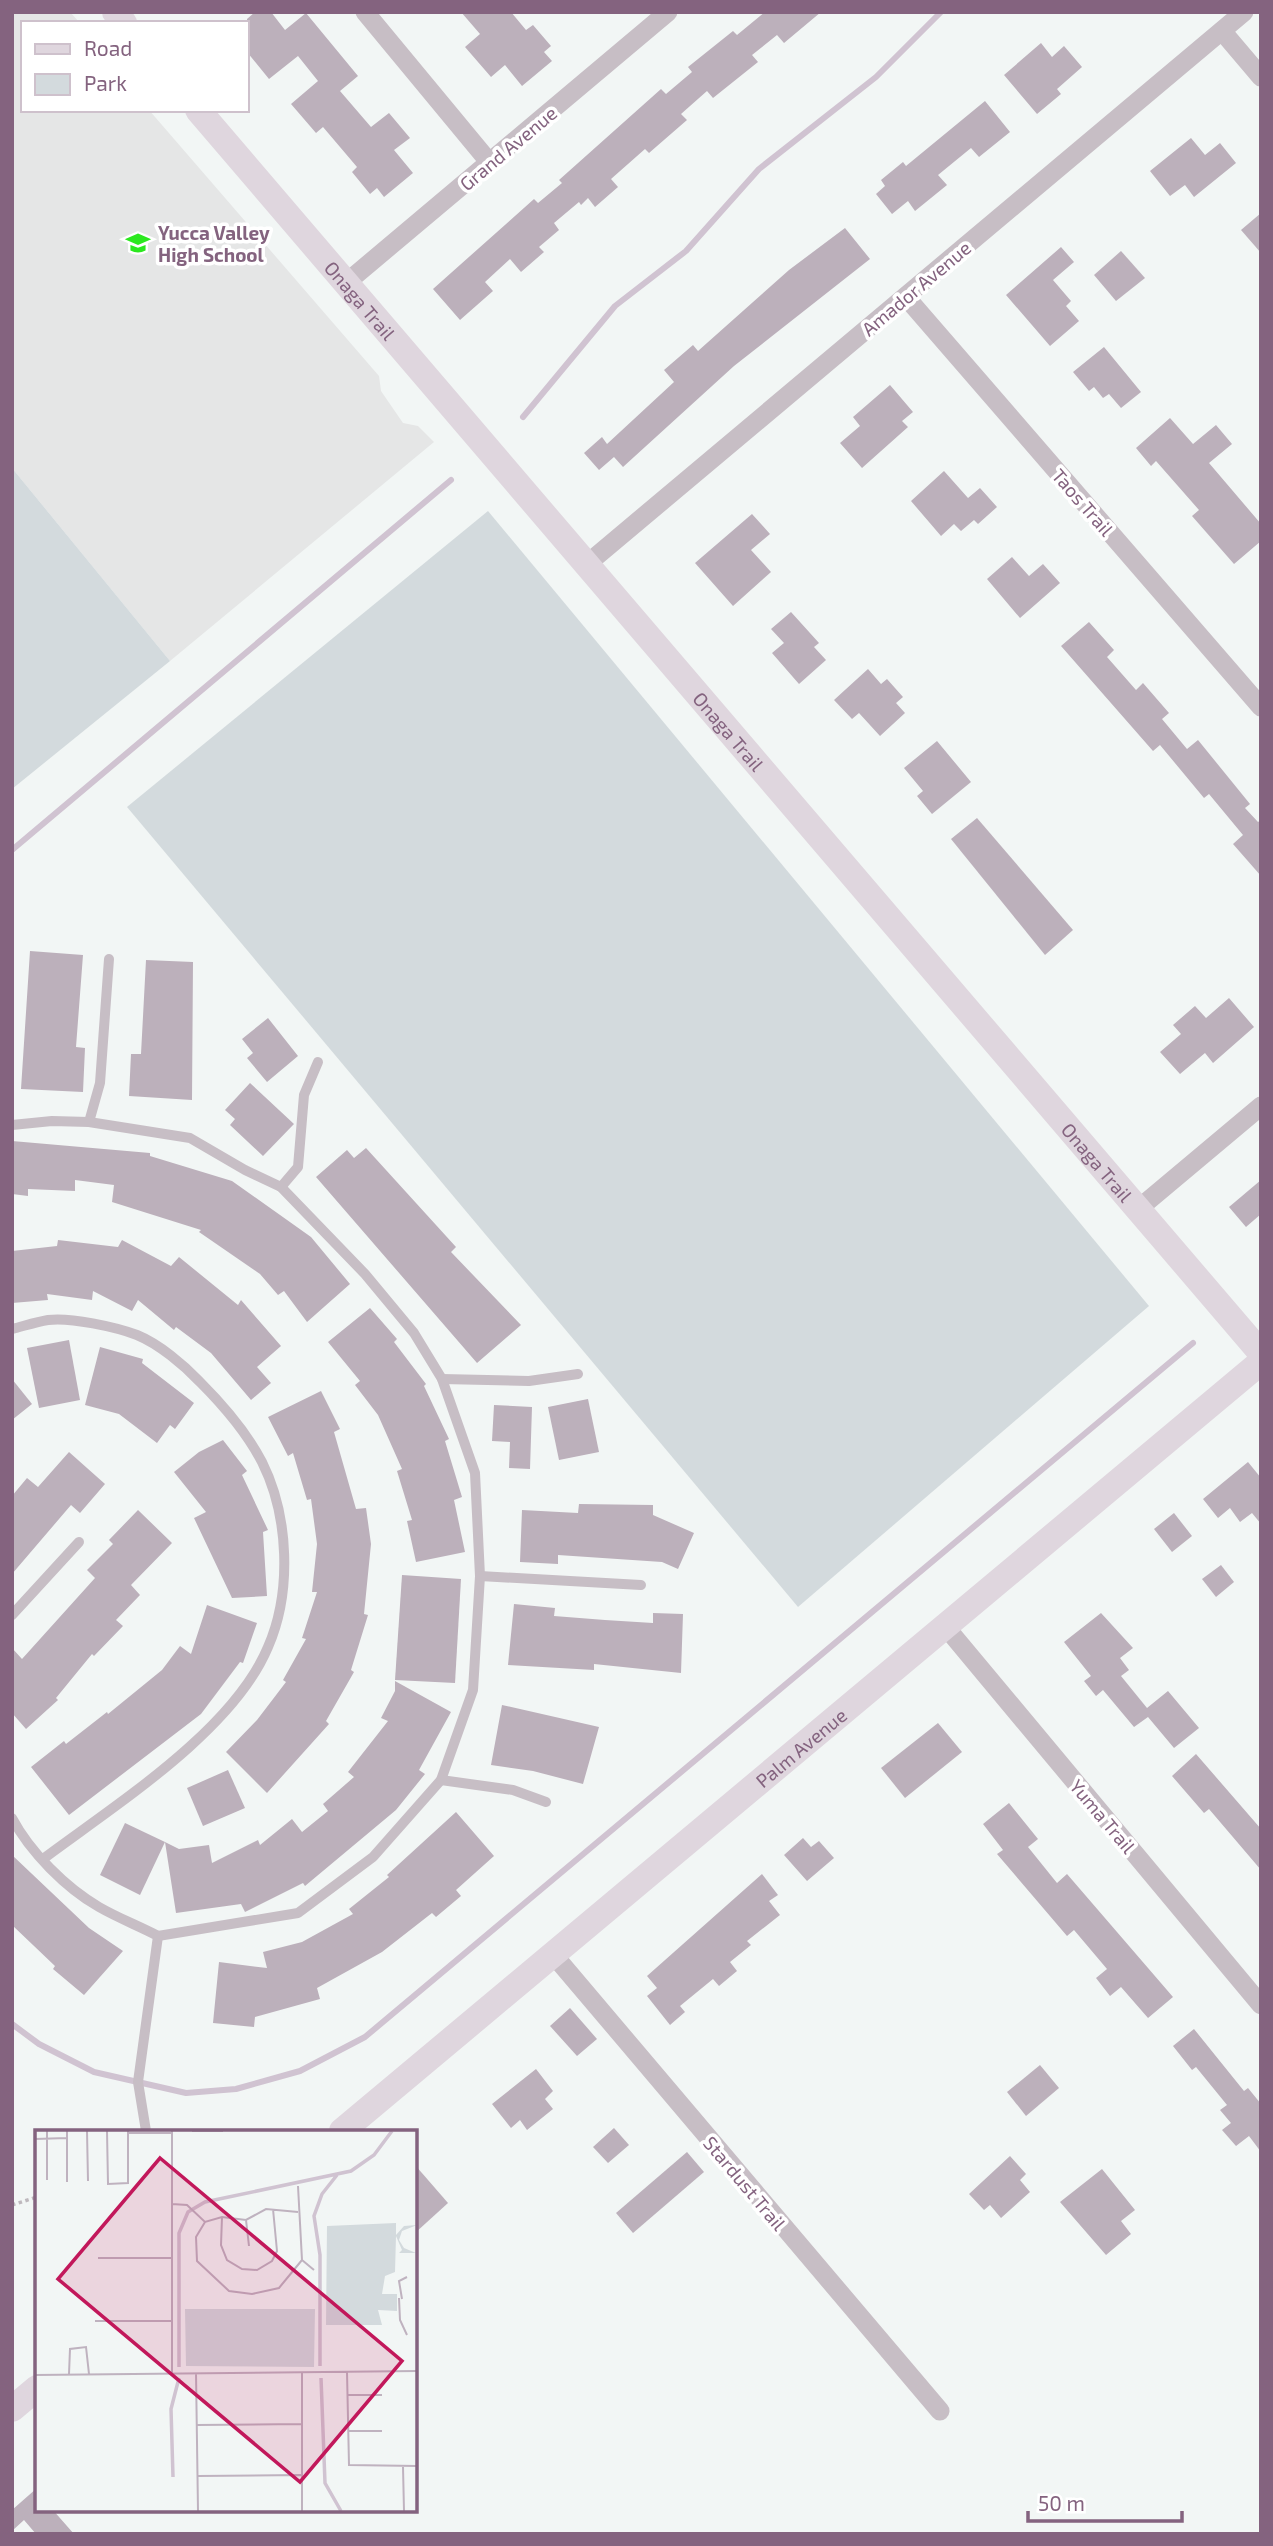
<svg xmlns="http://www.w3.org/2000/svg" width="1273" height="2546" font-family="'Exo 2',sans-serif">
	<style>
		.built { fill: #e5e6e6 }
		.green { fill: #d3dadd }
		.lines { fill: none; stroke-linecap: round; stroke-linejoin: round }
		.stream { stroke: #d0c3d1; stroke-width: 6 }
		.building { fill: #bcb0bb }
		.path { stroke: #beb8bd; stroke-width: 3.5; stroke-dasharray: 3.5 3.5; stroke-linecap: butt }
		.lane { stroke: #c7bec5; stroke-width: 10 }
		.street { stroke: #c7bec5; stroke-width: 19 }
		.secondary { stroke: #dfd6de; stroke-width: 26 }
		.labels { text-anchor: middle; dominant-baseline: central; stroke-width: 7; stroke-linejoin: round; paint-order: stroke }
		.street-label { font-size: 19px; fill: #84637f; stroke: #fff }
		.poi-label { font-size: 19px; font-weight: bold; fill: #84637f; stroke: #fff; text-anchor: start }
		.inset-river { fill: none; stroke: #d0c3d1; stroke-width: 3.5 }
		.inset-road { fill: none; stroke: #bfb2bf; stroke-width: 2 }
		.view { fill: #c2185b; fill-opacity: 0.15; stroke: #c2185b; stroke-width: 3.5 }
		.inset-edge { fill: none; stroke: #84637f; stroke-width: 3.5 }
	</style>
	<rect width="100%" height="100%" fill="#f2f6f5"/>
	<polygon class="built" points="12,12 70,12 80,23 23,23 23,110 149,110 379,376 381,391 403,423 418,426 434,442 170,661 12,468"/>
	<g class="green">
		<polygon points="12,468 170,661 12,789"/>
		<polygon points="488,511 1149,1306 798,1607 127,807"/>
	</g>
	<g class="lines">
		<g class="stream">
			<polyline points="523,417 615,306 686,251 759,169 876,77 941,12"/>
			<polyline points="12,850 451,480"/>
			<polyline points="12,2024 39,2044 94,2072 186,2093 236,2089 300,2071 365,2037 1193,1343"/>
		</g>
	</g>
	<g class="building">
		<polygon points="255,12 271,12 285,30 306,13 358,76 340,91 371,127 389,113 410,138 394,150 413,173 384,197 377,188 370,194 352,172 357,167 323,127 316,133 291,104 318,81 298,56 269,79 247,52 247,19"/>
		<polygon points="461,12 511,12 526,30 533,25 551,46 544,52 552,61 522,86 505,65 491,77 465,47 480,34"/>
		<polygon points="765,12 821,12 784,43 777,35 752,55 758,62 713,98 707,91 681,114 687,120 649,153 645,149 611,179 618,187 595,207 588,198 581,205 579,202 554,223 559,230 539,247 544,252 521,272 510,259 485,282 493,291 460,320 433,289 534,199 538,203 562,183 559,180 661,89 666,94 692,72 688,67 733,31 737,35"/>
		<polygon points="1041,43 1052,57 1064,46 1082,67 1057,89 1061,94 1037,114 1004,75"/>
		<polygon points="985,101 1010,132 979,157 971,148 938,175 947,185 915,211 908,201 892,214 876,194 885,186 881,180 903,162 906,166"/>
		<polygon points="1191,138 1205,155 1220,143 1236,163 1194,197 1185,185 1170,196 1150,171"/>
		<polygon points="1261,213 1261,253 1241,230"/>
		<polygon points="845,228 870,259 734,366 623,467 614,457 599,470 584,453 602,437 607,444 674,382 664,370 693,345 698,351 789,270"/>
		<polygon points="1061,247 1074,262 1053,280 1071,301 1066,306 1079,321 1050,346 1006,295"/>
		<polygon points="1121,251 1145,278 1116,301 1094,275"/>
		<polygon points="1104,347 1141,392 1121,408 1109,394 1103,398 1094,387 1089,391 1073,372"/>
		<polygon points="890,385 913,412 902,421 908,427 862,468 840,443 860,426 853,417"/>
		<polygon points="1170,418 1193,444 1216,425 1232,444 1209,463 1261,524 1261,541 1234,564 1192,516 1199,510 1156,461 1151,466 1136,448"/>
		<polygon points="944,471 968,498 980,488 997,507 978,524 974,520 961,531 954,524 941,536 911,501"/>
		<polygon points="752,514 770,534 751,550 771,572 733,606 695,563"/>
		<polygon points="1012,557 1029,576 1043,564 1060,583 1020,618 987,579"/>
		<polygon points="791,612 819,643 814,647 826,660 799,684 772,653 784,643 771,629"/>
		<polygon points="1089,622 1114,650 1107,657 1136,690 1143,683 1169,713 1162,719 1187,749 1198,740 1250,804 1245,808 1258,822 1261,820 1261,876 1233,844 1243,835 1209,794 1204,798 1160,745 1153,751 1061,646"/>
		<polygon points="868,669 881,684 887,679 903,697 896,703 905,713 880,736 859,713 852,719 834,700"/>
		<polygon points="937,741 971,782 932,814 917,796 923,791 904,768"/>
		<polygon points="977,818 1073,930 1045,955 951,839"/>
		<polygon points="30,951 83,955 76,1047 85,1048 83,1092 21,1089"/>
		<polygon points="146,960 193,962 192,1100 129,1096 131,1054 141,1054"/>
		<polygon points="1229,998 1254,1027 1213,1063 1205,1053 1180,1074 1160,1052 1181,1034 1173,1025 1195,1006 1206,1018"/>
		<polygon points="268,1018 298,1056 267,1082 247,1058 253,1053 242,1039"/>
		<polygon points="250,1083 294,1124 263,1156 230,1125 235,1119 225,1110"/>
		<polygon points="12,1141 150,1153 150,1156 232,1181 311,1237 350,1284 307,1322 284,1291 278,1295 260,1274 199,1232 201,1230 112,1202 114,1185 75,1180 75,1191 28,1189 28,1196 12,1194"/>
		<polygon points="366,1148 456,1247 451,1252 521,1325 477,1363 316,1177 347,1150 354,1158"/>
		<polygon points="1261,1180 1261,1214 1246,1227 1229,1207"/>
		<polygon points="58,1240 118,1247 122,1240 171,1266 179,1257 238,1305 241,1300 281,1346 257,1367 271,1383 251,1400 211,1353 176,1327 174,1330 138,1300 132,1311 93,1291 92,1300 47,1294 48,1300 12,1303 12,1251 57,1246"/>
		<polygon points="370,1308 397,1339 394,1342 426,1384 424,1386 449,1439 445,1441 462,1497 454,1500 465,1552 416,1562 407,1521 412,1520 397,1471 402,1469 378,1415 355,1385 360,1381 328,1342"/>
		<polygon points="69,1340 80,1400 39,1408 27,1348"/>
		<polygon points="100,1347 143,1359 142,1363 194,1403 175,1429 170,1425 157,1443 119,1414 85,1405"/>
		<polygon points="12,1379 32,1404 12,1420"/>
		<polygon points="321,1391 340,1429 334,1432 356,1509 366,1508 371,1544 364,1614 368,1615 351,1670 354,1672 326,1721 329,1724 267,1793 226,1752 257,1720 286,1682 283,1680 306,1639 302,1638 317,1592 312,1592 317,1544 311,1499 307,1500 293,1453 288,1456 268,1417"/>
		<polygon points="588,1399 599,1452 559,1460 548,1407"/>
		<polygon points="494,1405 532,1407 530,1469 509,1468 510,1442 492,1441"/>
		<polygon points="223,1440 247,1471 242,1475 268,1530 263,1532 267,1596 232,1598 194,1518 206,1512 174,1472 199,1452"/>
		<polygon points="69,1452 105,1484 80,1513 71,1505 12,1574 12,1496 27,1478 38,1487"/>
		<polygon points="1248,1462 1261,1478 1261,1524 1252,1513 1240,1522 1230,1508 1218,1518 1203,1499"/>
		<polygon points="579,1504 653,1505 653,1515 694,1533 678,1569 662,1562 558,1555 558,1564 520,1562 522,1510 578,1513"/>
		<polygon points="138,1510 172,1543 131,1585 140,1595 116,1620 123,1626 94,1656 92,1654 56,1698 58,1700 26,1729 12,1713 12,1648 22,1659 95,1578 87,1570 113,1544 109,1540"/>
		<polygon points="1174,1513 1192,1536 1172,1552 1154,1529"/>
		<polygon points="1221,1565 1234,1582 1216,1597 1202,1579"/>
		<polygon points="402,1575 461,1579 455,1683 395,1680"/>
		<polygon points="514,1604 555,1608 554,1616 605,1620 653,1623 653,1613 683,1614 681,1673 594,1664 594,1670 508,1665"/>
		<polygon points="207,1605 257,1623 243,1663 240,1662 201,1714 69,1815 31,1767 64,1741 66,1744 107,1712 108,1714 162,1670 180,1646 191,1654"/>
		<polygon points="1101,1613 1133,1648 1120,1658 1129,1670 1121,1676 1147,1708 1168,1691 1199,1728 1174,1748 1148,1717 1134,1727 1103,1690 1096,1696 1084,1681 1091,1676 1064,1642"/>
		<polygon points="395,1681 451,1712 419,1770 425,1774 396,1810 305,1886 303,1883 245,1912 241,1904 176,1913 165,1842 179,1849 209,1845 212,1863 258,1840 260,1845 292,1819 302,1832 328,1811 323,1804 354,1777 348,1772 388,1721 381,1718 395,1691"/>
		<polygon points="502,1705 599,1727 583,1784 533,1771 491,1765"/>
		<polygon points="938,1723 962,1752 905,1798 881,1768"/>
		<polygon points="1196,1754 1261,1829 1261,1870 1209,1809 1204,1813 1172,1776"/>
		<polygon points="228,1770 245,1808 203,1826 187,1788"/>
		<polygon points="1009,1803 1038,1839 1028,1847 1057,1883 1067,1874 1173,1997 1148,2018 1121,1987 1110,1996 1096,1978 1107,1969 1074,1930 1067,1936 997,1854 1003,1850 983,1824"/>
		<polygon points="456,1812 494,1856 456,1890 461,1896 436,1917 432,1913 382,1952 317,1988 320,1999 255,2017 254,2027 213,2023 219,1962 267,1968 263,1952 302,1942 353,1914 349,1909 389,1877 387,1875"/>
		<polygon points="125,1823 165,1842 140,1895 100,1875"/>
		<polygon points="803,1838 811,1847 819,1841 834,1858 807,1881 784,1855"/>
		<polygon points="12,1855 89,1928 123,1951 84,1995 53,1969 55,1966 12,1925"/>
		<polygon points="762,1874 778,1895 769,1901 780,1915 747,1941 751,1945 730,1962 737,1971 719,1986 713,1979 680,2006 685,2012 670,2025 647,1996 657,1988 647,1976"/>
		<polygon points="570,2008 597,2039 577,2056 550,2026"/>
		<polygon points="1194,2029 1244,2091 1248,2088 1261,2104 1261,2152 1249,2136 1236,2146 1222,2130 1231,2123 1220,2110 1227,2105 1196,2067 1192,2070 1173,2046"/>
		<polygon points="1040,2065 1059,2088 1026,2116 1007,2092"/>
		<polygon points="536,2069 553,2091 545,2099 553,2109 527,2130 520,2120 511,2128 492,2104"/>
		<polygon points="614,2128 629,2145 608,2163 593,2147"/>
		<polygon points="687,2152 704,2172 633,2233 616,2213"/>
		<polygon points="1010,2156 1026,2174 1020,2180 1030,2192 1001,2218 990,2205 984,2210 969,2194"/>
		<polygon points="415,2165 448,2203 415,2233"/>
		<polygon points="1102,2169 1135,2210 1121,2221 1131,2234 1106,2255 1060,2202"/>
		<polygon points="37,2488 37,2509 52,2509 74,2534 36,2534 24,2520 12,2531 12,2510"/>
	</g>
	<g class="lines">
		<polyline class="path" points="12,2205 37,2197"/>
		<g class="lane">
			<polyline points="89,1122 100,1083 109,959"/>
			<polyline points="12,1125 52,1121 89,1122 190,1138 245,1170 281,1187 365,1274 414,1333 442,1379 475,1473 480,1576 473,1690 441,1780 373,1857 298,1913 158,1936"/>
			<polyline points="281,1187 298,1167 304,1095 318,1062"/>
			<path d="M12,1329C24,1326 36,1322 48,1320C70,1317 116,1327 137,1335C159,1344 184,1365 200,1382C223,1405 247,1433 262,1462C289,1516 292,1592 268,1647C233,1731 115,1805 43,1859"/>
			<polyline points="442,1379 529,1381 578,1374"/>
			<polyline points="480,1576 641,1585"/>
			<polyline points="12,1615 79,1542"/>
			<polyline points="441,1780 513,1790 546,1802"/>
			<path d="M12,1818C30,1852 66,1888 99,1907C118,1918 139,1926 158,1936L138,2082L146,2131"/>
		</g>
		<g class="street">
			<polyline points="365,12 490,163"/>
			<polyline points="1222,31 1261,77"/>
			<polyline points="346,283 668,12"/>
			<polyline points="906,297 1261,707"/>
			<polyline points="587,564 1244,12"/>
			<polyline points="1137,1210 1261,1106"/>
			<polyline points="945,1626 1261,2005"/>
			<polyline points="552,1953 940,2411"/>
		</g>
		<g class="secondary">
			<polyline points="115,12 124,23"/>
			<path id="s1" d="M198,110L1261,1353"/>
			<path id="s2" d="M342,2131L1261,1362"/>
			<polyline points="12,2409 37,2388"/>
		</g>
	</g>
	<defs>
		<g id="school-bare" transform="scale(1.89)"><path d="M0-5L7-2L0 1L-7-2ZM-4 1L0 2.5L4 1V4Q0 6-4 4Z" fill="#2be81f" stroke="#fff" stroke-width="2.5" paint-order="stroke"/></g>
	</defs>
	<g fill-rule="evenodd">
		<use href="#school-bare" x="138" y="243"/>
	</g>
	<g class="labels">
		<g class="street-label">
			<text transform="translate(508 148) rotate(-40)">Grand Avenue</text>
			<text transform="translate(916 288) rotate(-40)">Amador Avenue</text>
			<text stroke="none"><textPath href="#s1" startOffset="250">Onaga Trail</textPath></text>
			<text transform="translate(1083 502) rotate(49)">Taos Trail</text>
			<text stroke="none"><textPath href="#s1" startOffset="817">Onaga Trail</textPath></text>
			<text stroke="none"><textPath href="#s1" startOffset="1384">Onaga Trail</textPath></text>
			<text stroke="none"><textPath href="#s2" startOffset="598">Palm Avenue</textPath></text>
			<text transform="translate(1103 1816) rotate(50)">Yuma Trail</text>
			<text transform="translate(745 2183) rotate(50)">Stardust Trail</text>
		</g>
		<g class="poi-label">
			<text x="158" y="232">Yucca Valley<tspan x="158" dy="22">High School</tspan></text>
		</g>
	</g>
	<g transform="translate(35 2130)">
		<rect width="382" height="382" fill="#f2f6f5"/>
		<path d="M361,93V105L369,96L382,95L367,101L364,110L369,118L381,123H364L367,120L361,106L360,142L350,146L347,164H362V181L343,180L347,195H291L292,96ZM150,179H280L279,237L151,236Z" fill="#d3dadd"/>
		<path class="inset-river" d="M285,236V125L279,86L287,64L302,45M144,237V103L153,82L170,72L316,41L339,25L357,1M286,248L290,353L306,381M138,347L136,279L144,248"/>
		<path class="inset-road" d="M12,1V50M32,1V52M52,1L53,51M72,1L73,54L93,53V1M137,1V243M157,1H188M93,3H136M0,9L32,8M263,56L267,130L279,140M137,74L152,75L170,92L187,87L211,90L231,79L263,82M187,87L186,115L192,130L207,139L222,140L237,131L242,121L238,79M211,90L214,116M170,92L161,107L162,131L194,161L217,164L244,158L267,130M63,128H137M364,168L365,190L372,205M367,169L364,151L372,147M60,191H137M267,242V381M312,242L314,335L382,336M161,243L163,381M34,244L35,219L51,217L54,244M0,245L382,241M312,265H347M162,295L267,294M313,301H347M368,337L369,381M163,346L266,345"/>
		<path class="view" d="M125,28L367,231L265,352L23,149Z"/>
		<rect width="382" height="382" class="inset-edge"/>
	</g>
	<rect width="1273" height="2546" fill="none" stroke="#84637f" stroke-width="28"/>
	<rect x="21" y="21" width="228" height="91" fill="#ffffff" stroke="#cec1cc" stroke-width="2"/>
	<rect x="35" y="44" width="35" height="10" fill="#dfd6de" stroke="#cec1cc" stroke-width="2"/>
	<text x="84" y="56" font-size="21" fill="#84637f">Road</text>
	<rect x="35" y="74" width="35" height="21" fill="#d3dadd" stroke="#cec1cc" stroke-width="2"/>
	<text x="84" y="91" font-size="21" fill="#84637f">Park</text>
	<path d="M1028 2511v10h154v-10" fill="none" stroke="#84637f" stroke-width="3.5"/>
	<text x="1038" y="2511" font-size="21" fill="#84637f" stroke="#ffffff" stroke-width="5" paint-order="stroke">50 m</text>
</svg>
